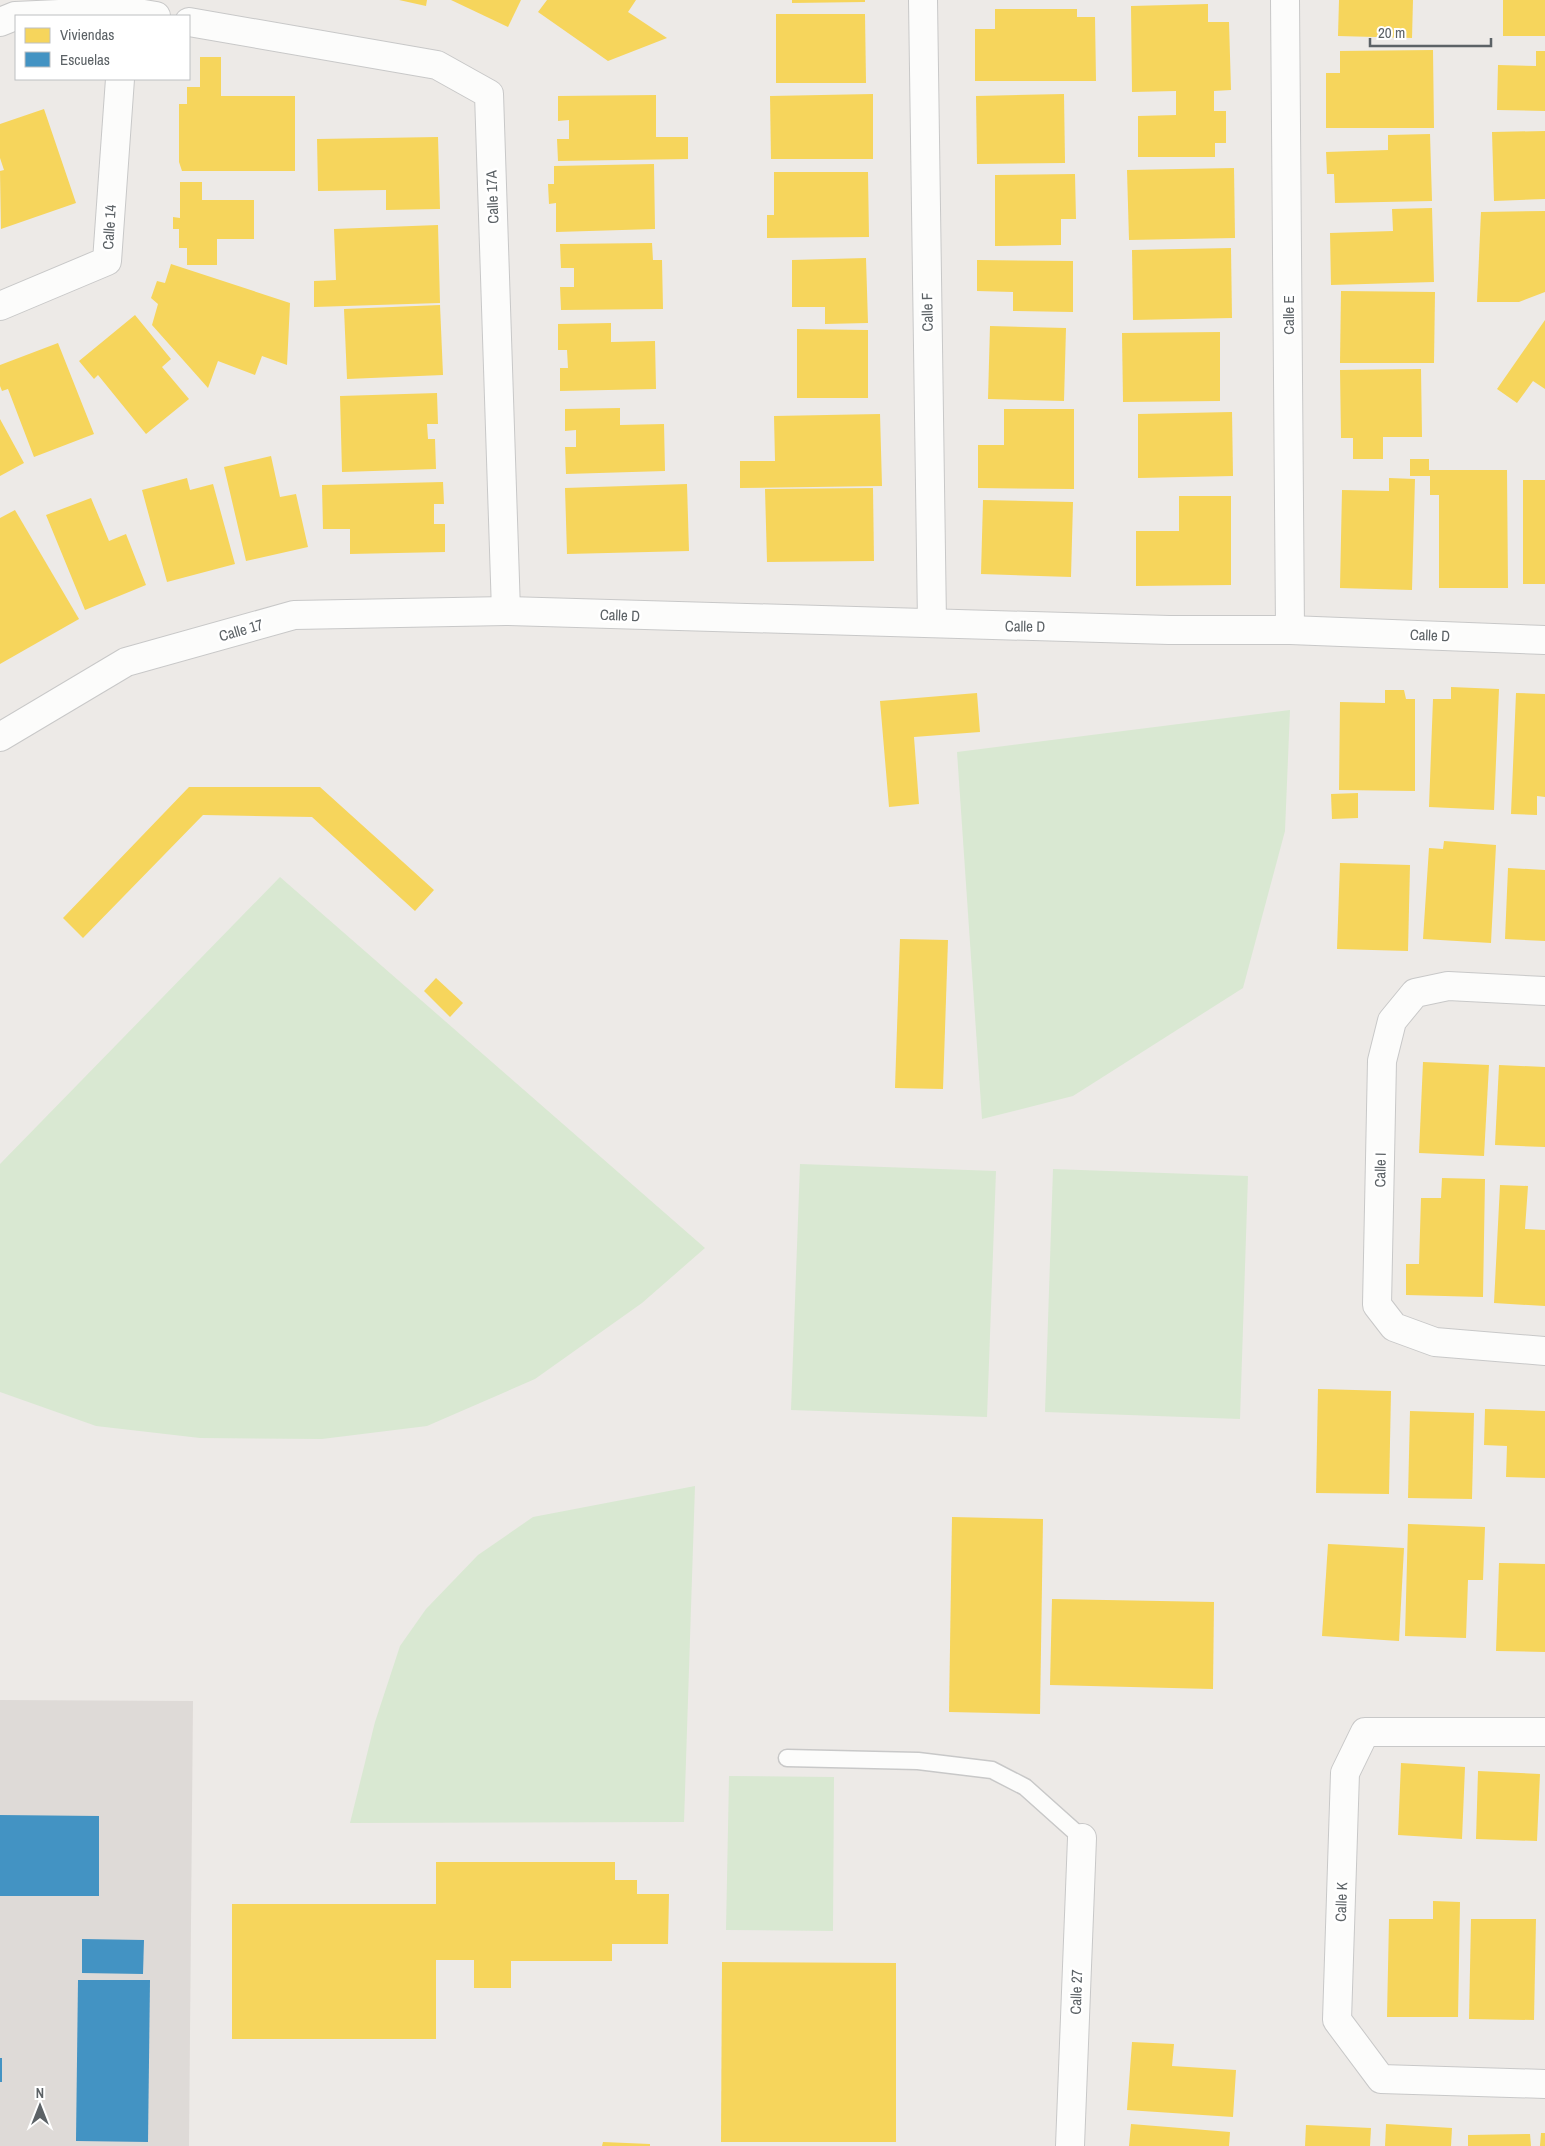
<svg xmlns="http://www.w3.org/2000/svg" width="1545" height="2146" font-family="'Archivo Narrow',sans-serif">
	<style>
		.education { fill: #dedad7 }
		.green { fill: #d9e8d2 }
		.homes { fill: #f6d55c }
		.schools { fill: #4393c3 }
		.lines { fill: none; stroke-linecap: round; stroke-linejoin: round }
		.service-casing { stroke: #c8c8c8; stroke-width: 19 }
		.minor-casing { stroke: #c8c8c8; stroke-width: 30 }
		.service { stroke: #fcfcfb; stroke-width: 16 }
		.minor { stroke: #fcfcfb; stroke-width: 28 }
		.labels { text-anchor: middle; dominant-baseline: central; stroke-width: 5; stroke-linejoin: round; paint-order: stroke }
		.street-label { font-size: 15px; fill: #5c6266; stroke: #fff }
	</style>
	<rect width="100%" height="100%" fill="#edeae7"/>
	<polygon class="education" points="0,1700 193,1701 189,2146 0,2146"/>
	<g class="green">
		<polygon points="1290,710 1285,831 1243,988 1073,1096 982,1119 957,752"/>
		<polygon points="280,877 705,1248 642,1303 535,1379 427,1426 322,1439 200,1438 96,1426 0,1392 0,1164"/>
		<polygon points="800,1164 996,1171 987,1417 791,1410"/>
		<polygon points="1053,1169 1248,1176 1240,1419 1045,1412"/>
		<polygon points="695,1486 684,1822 350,1823 375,1722 400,1646 426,1609 478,1555 533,1517"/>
		<polygon points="729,1776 834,1777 833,1931 726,1930"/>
	</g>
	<g class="homes">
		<polygon points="399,0 427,0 426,6"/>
		<polygon points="451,0 521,0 508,27"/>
		<polygon points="547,0 636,0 628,12 667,38 608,61 538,12"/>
		<polygon points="792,0 865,0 865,2 792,3"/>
		<polygon points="1339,0 1413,0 1412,38 1338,36"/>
		<rect x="1503" y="0" width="42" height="36"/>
		<polygon points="1208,4 1208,22 1229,22 1231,90 1214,91 1214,111 1226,111 1226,143 1215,143 1215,157 1138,157 1138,116 1176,115 1176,91 1132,92 1131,6"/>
		<polygon points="995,9 1077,9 1077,17 1095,17 1096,81 975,81 975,29 995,29"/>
		<polygon points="776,14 865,14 866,83 776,83"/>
		<polygon points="1433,50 1434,128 1326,128 1326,73 1340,73 1340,51"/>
		<polygon points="1536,51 1545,51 1545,111 1497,110 1498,65 1536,66"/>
		<polygon points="200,57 221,57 221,96 295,96 295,171 182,171 179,162 179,104 187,104 187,87 200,87"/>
		<polygon points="873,94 873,159 771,159 770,96"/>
		<polygon points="1064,94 1065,163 977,164 976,96"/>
		<polygon points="656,95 656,137 688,137 688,159 558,161 557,139 569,139 569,120 558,121 558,96"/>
		<polygon points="44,109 76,203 1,229 0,171 4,170 0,158 0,124"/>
		<polygon points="1545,131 1545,199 1494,201 1492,132"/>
		<polygon points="1430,134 1432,201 1335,203 1334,174 1327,174 1326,152 1388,150 1388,135"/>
		<polygon points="438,137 440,209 386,210 386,190 318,191 317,139"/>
		<polygon points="654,164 655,229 556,232 556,203 549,204 548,184 554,184 554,166"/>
		<polygon points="1234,168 1235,238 1129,240 1127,170"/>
		<polygon points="774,172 868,172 869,237 767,238 767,215 774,215"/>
		<polygon points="1075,174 1076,219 1061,219 1061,245 995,246 995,175"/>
		<polygon points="180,182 202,182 202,200 254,200 254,239 217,239 217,265 187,265 187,248 179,248 179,229 173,229 173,217 180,218"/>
		<polygon points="1432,208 1434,282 1331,285 1330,233 1393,231 1392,209"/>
		<polygon points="1545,211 1545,292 1519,302 1477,302 1481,212"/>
		<polygon points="438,225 440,303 314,307 314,281 336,280 334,229"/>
		<polygon points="652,243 653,260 662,260 663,309 561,310 560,287 574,287 574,268 561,268 560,244"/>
		<polygon points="1231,248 1232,318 1133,320 1132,250"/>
		<polygon points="866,258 868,323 825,324 825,307 792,307 792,260"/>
		<polygon points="977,260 1073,261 1073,312 1013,311 1013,292 977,291"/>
		<polygon points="171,264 290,303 287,365 262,356 255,375 218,361 208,388 152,325 158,304 151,298 157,281 165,283"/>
		<polygon points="1341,291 1435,292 1434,363 1340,363"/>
		<polygon points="440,305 443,375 347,379 344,309"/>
		<polygon points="135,315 171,359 162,367 189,399 146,434 98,375 94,379 79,361"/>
		<polygon points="1545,320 1545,389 1533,381 1517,403 1497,389"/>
		<polygon points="611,323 611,342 655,341 656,389 560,391 560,368 568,368 567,350 558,350 558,324"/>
		<polygon points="990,326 1066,328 1064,401 988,399"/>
		<polygon points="797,329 868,330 868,398 797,398"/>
		<polygon points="1220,332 1220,401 1123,402 1122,333"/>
		<polygon points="58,343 94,434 34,457 8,389 2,391 0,386 0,365"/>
		<polygon points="1421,369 1422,437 1383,437 1383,459 1353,459 1353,438 1341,438 1340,370"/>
		<polygon points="437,393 438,424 427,424 428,439 435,439 436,469 342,472 340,396"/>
		<polygon points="620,408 620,425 664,424 665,471 566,474 565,447 576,447 576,430 565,431 565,409"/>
		<polygon points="1004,409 1074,409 1074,489 978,488 978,445 1004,445"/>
		<polygon points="1232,412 1233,476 1138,478 1138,414"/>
		<polygon points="880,414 882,486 740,488 740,461 775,461 774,416"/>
		<polygon points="0,419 24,463 0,476"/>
		<polygon points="271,456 280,497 296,494 308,547 246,561 224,467"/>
		<polygon points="1410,459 1429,459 1429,470 1507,470 1508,588 1439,588 1439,495 1430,495 1430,476 1410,476"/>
		<polygon points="187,478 190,490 213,484 235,564 167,582 142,490"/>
		<polygon points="1389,478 1415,479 1412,590 1340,588 1342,490 1389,491"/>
		<rect x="1523" y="480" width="22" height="104"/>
		<polygon points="443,482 444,504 434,504 434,524 445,524 445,552 350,554 350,529 323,529 322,485"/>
		<polygon points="687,484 689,551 567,554 565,488"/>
		<polygon points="873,488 874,561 767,562 765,489"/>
		<polygon points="1179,496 1231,496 1231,585 1136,586 1136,531 1179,531"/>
		<polygon points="91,498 109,541 126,534 146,585 85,610 46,515"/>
		<polygon points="983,500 1073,502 1071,577 981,574"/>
		<polygon points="15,510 79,619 0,664 0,518"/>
		<polygon points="1451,687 1499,689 1494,810 1429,807 1433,699 1451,699"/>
		<polygon points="1385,690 1404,690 1406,699 1415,699 1415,791 1339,790 1340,702 1385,703"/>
		<polygon points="977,693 980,732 914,737 919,804 889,807 880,701"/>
		<polygon points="1516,693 1545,694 1545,797 1537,796 1537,815 1511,814"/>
		<polygon points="189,787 320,787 434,890 415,911 312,817 203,815 83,938 63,918"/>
		<polygon points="1358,793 1358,818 1332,819 1331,794"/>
		<polygon points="1444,841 1496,845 1491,943 1423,939 1429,848 1443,849"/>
		<polygon points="1340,863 1410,865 1408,951 1337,949"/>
		<polygon points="1508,868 1545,870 1545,941 1505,939"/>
		<polygon points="900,939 948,940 943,1089 895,1088"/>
		<polygon points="436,978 463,1003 450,1017 424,991"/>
		<polygon points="1423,1062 1489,1065 1484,1156 1419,1153"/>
		<polygon points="1499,1065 1545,1067 1545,1147 1495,1145"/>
		<polygon points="1442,1178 1485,1179 1483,1297 1406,1295 1406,1264 1419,1264 1421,1198 1441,1198"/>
		<polygon points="1500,1185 1528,1186 1525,1229 1545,1230 1545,1306 1494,1303"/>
		<polygon points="1318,1389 1391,1391 1389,1494 1316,1493"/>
		<polygon points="1485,1409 1545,1411 1545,1478 1506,1477 1507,1446 1484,1445"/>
		<polygon points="1410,1411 1474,1413 1472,1499 1408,1498"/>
		<polygon points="952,1517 1043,1519 1040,1714 949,1712"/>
		<polygon points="1408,1524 1485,1527 1483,1580 1468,1580 1466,1638 1405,1636"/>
		<polygon points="1328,1544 1404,1548 1399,1641 1322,1636"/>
		<polygon points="1499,1563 1545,1564 1545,1652 1496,1651"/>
		<polygon points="1052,1599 1214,1602 1213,1689 1050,1685"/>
		<polygon points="1401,1763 1465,1767 1462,1839 1398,1835"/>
		<polygon points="1478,1771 1540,1774 1537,1841 1476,1839"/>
		<polygon points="436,1862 615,1862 615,1880 637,1880 637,1894 669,1894 668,1944 612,1944 612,1961 511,1961 511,1988 474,1988 474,1960 436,1960 436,2039 232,2039 232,1904 436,1904"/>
		<polygon points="1433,1901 1460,1902 1458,2017 1387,2017 1389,1919 1433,1919"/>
		<polygon points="1471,1919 1536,1919 1534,2020 1469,2019"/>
		<polygon points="722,1962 896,1963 896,2142 721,2142"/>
		<polygon points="1132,2042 1174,2044 1172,2066 1236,2070 1233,2117 1127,2110"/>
		<polygon points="1131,2124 1230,2132 1229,2146 1129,2146"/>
		<polygon points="1386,2124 1452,2128 1451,2146 1385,2146"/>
		<polygon points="1306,2125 1371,2128 1370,2146 1305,2146"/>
		<polygon points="1541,2133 1545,2133 1545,2146 1540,2146"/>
		<polygon points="1530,2134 1531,2146 1468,2146 1468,2135"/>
		<polygon points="603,2142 650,2144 650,2146 602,2146"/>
	</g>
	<g class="schools">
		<polygon points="0,1815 99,1816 99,1896 0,1896"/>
		<polygon points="82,1939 144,1940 143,1974 82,1973"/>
		<polygon points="78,1980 150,1980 148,2142 76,2141"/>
		<rect x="0" y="2058" width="2" height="24"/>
	</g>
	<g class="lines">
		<g class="service-casing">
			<polyline id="service" points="787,1758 918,1761 992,1770 1025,1787 1082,1838"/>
		</g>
		<g class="minor-casing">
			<g id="minor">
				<polyline points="923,0 932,623"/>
				<polyline points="1285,0 1290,630"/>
				<polyline points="0,22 15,16 125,11 156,16"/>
				<polyline points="189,22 437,65 489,94 506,611"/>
				<polyline points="0,306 107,261 120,79"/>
				<polyline points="0,737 126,662 294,615 506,611 1169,630 1290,630 1545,640"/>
				<polyline points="1545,991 1448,986 1415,993 1392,1021 1382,1061 1377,1305 1394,1327 1435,1342 1545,1351"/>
				<polyline points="1545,1732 1365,1732 1345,1773 1337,2020 1381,2079 1545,2084"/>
				<polyline points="1070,2146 1082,1838"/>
			</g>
		</g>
		<use href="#service" class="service"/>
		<use href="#minor" class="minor"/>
	</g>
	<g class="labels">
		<g class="street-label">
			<text transform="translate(492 197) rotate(-92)">Calle 17A</text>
			<text transform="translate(109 227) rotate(-86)">Calle 14</text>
			<text transform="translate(927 312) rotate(-91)">Calle F</text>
			<text transform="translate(1288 315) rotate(-90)">Calle E</text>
			<text transform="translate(620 615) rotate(2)">Calle D</text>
			<text transform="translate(1025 626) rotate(1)">Calle D</text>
			<text transform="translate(241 630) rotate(-16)">Calle 17</text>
			<text transform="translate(1430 635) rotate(2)">Calle D</text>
			<text transform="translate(1380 1170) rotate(-89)">Calle I</text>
			<text transform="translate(1341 1902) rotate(-88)">Calle K</text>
			<text transform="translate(1076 1992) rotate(-88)">Calle 27</text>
		</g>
	</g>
	<rect x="15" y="15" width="175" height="65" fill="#ffffff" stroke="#bec0c2"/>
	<rect x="25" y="28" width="25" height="15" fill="#f6d55c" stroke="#bec0c2"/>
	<text x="60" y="40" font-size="15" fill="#5c6266">Viviendas</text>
	<rect x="25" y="52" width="25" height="15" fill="#4393c3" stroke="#bec0c2"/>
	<text x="60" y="65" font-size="15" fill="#5c6266">Escuelas</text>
	<g transform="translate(40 2106)" stroke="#ffffff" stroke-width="4" paint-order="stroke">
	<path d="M0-4L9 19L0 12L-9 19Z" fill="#5c6266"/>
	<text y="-8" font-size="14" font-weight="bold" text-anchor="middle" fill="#5c6266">N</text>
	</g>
	<path d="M1370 38v8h121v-8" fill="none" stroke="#5c6266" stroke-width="2.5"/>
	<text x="1378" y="38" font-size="15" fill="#5c6266" stroke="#ffffff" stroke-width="4" paint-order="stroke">20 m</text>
</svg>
